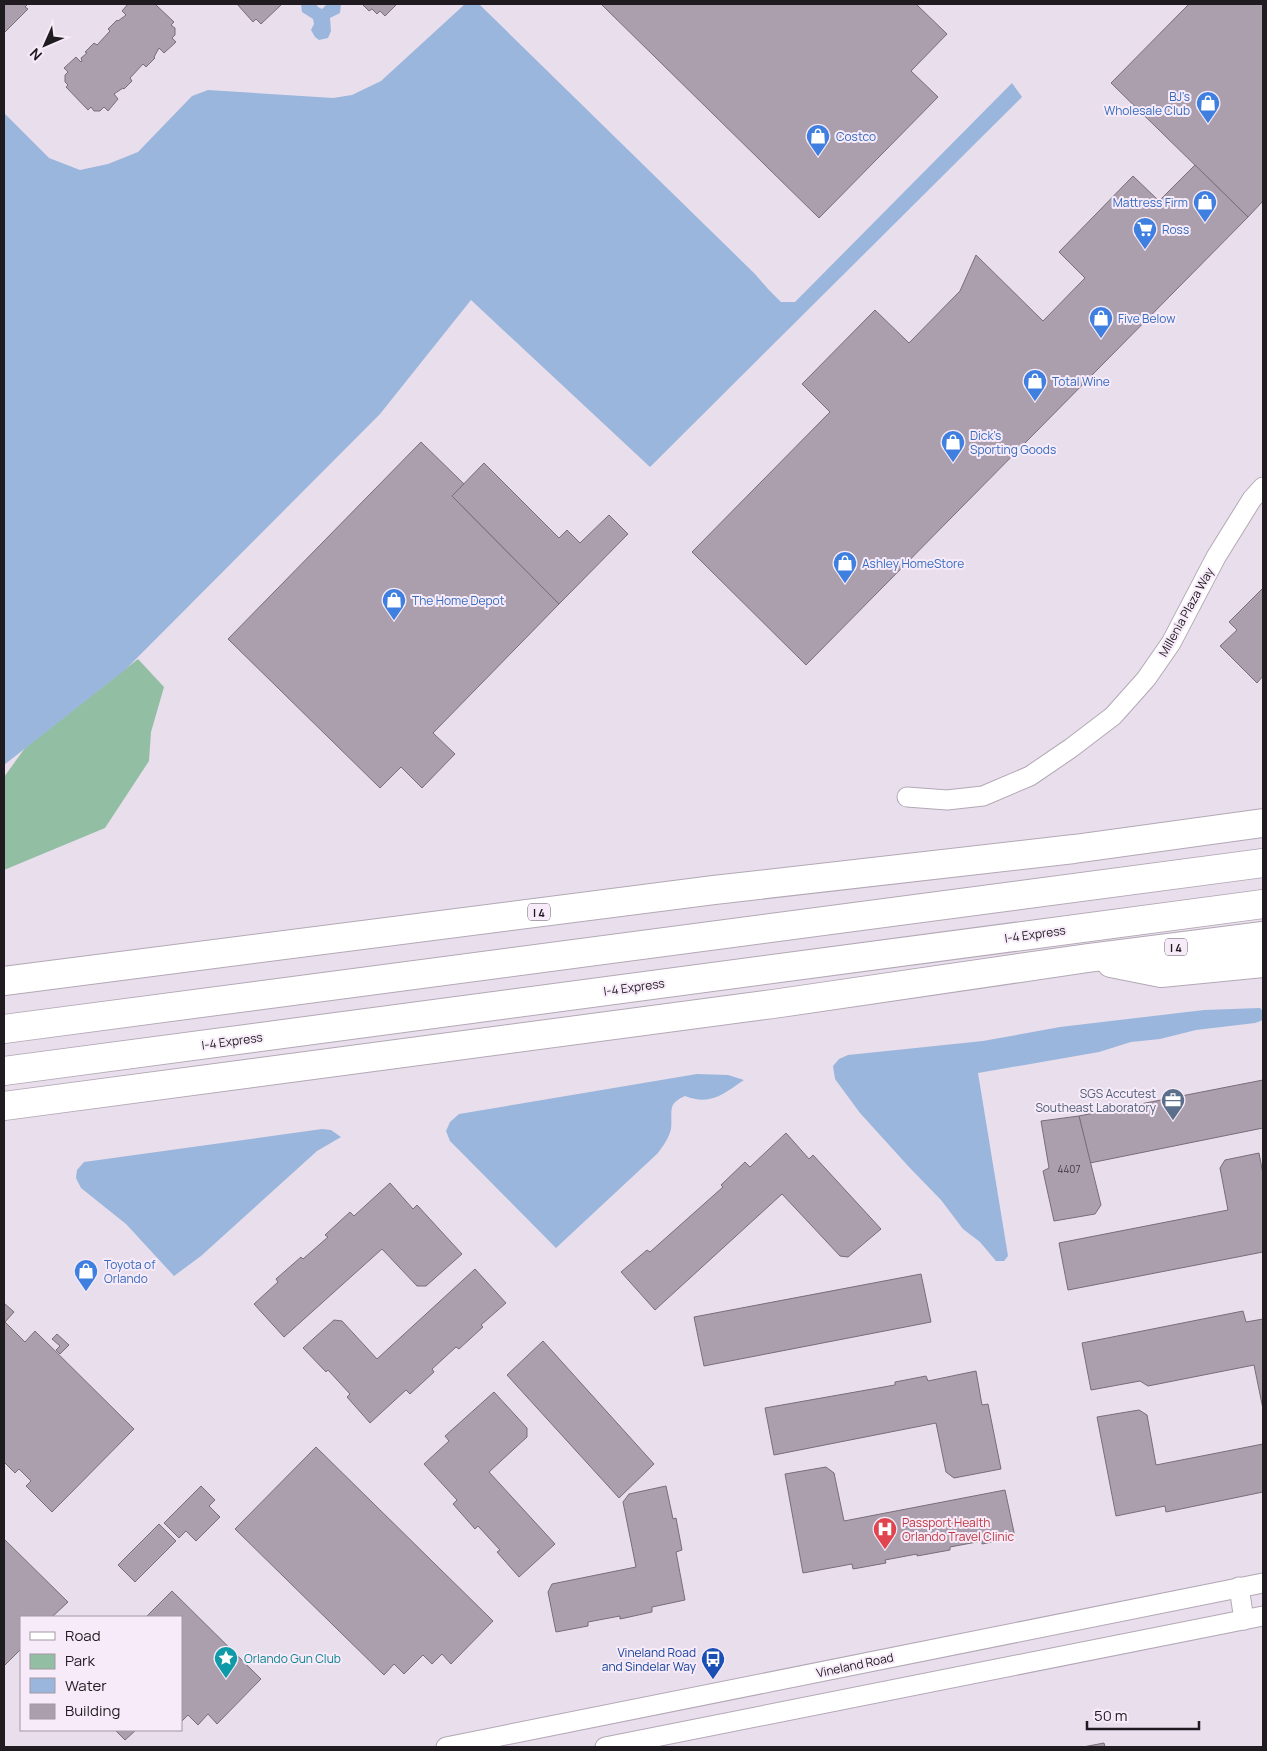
<svg xmlns="http://www.w3.org/2000/svg" width="1267" height="1751" font-family="Manrope,sans-serif">
	<style>
		.green { fill: #92bfa4 }
		.water { fill: #9ab6dc }
		.building { fill: #ab9fad; stroke: #786d79 }
		.lines { fill: none; stroke-linecap: round; stroke-linejoin: round }
		.minor-casing { stroke: #b3a8b5; stroke-width: 21 }
		.highway-casing { stroke: #b3a8b5; stroke-width: 30 }
		.minor { stroke: #fff; stroke-width: 19 }
		.highway { stroke: #fff; stroke-width: 28 }
		.labels { text-anchor: middle; dominant-baseline: central; stroke-width: 4; stroke-linejoin: round; paint-order: stroke }
		.number-label { font-size: 10px; fill: #433c43 }
		.shield { fill: #f7ebf9; stroke: #605961; stroke-width: 1 }
		.shield-label { font-size: 11px; font-weight: bold; fill: #201b20 }
		.shop-label { font-size: 12px; fill: #366cbe; stroke: #f7ebf9; text-anchor: start }
		.street-label { font-size: 12px; fill: #201b20; stroke: #f7ebf9 }
		.service-label { font-size: 12px; fill: #4e5e75; stroke: #f7ebf9; text-anchor: end }
		.health-label { font-size: 12px; fill: #be3a42; stroke: #f7ebf9; text-anchor: start }
		.transit-label { font-size: 12px; fill: #164399; stroke: #f7ebf9; text-anchor: end }
		.culture-label { font-size: 12px; fill: #0d838f; stroke: #f7ebf9; text-anchor: start }
	</style>
	<rect width="100%" height="100%" fill="#e9deec"/>
	<polygon class="green" points="138,659 164,687 151,732 149,761 105,828 4,870 4,777 25,748"/>
	<g class="water">
		<polygon points="301,4 316,4 318,7 322,9 327,4 341,4 340,13 330,18 331,31 328,38 319,40 315,37 311,30 314,24 313,19 302,12"/>
		<polygon points="465,4 480,5 755,274 768,289 781,302 795,302 1012,83 1022,97 650,467 471,300 380,414 126,669 4,765 4,113 49,158 80,170 108,164 138,152 192,96 208,90 333,98 352,95 381,81"/>
		<polygon points="1260,1008 1263,1011 1263,1020 1255,1023 1196,1030 1160,1039 1131,1042 1099,1052 978,1073 1008,1256 1004,1261 996,1261 980,1242 963,1229 941,1200 909,1167 860,1113 835,1079 833,1066 839,1059 848,1055 983,1041 1060,1027 1204,1010"/>
		<path d="M697,1074L728,1075L744,1080C723,1094 711,1106 685,1096C666,1104 673,1112 671,1129C669,1138 663,1146 658,1153L556,1248L450,1141L446,1131L450,1122L459,1114Z"/>
		<polygon points="322,1129 331,1130 341,1137 317,1151 201,1256 174,1276 126,1224 81,1188 76,1178 77,1170 84,1162"/>
	</g>
	<g class="building">
		<polygon points="4,4 28,4 25,7 28,9 5,32 4,30"/>
		<polygon points="128,4 155,4 174,22 171,25 175,28 175,35 172,38 176,42 164,53 159,48 154,57 155,58 146,67 143,64 130,78 132,81 124,89 123,88 114,94 118,99 108,111 104,107 100,111 94,111 91,107 88,110 66,87 68,85 65,82 65,75 68,72 64,68 76,57 81,62 82,61 81,58 87,53 85,52 94,43 97,45 110,31 108,29 117,20 118,21 126,15 122,11"/>
		<polygon points="237,4 282,4 261,24 256,19 253,22"/>
		<polygon points="362,4 397,4 385,16 380,11 377,14 372,9 369,11"/>
		<polygon points="601,4 916,4 947,34 911,71 938,97 819,218"/>
		<polygon points="1189,4 1263,4 1263,201 1248,217 1111,83"/>
		<polygon points="1195,165 1248,217 806,665 692,552 830,412 802,384 875,310 909,343 960,291 976,255 1043,321 1085,278 1059,252 1133,176 1159,201"/>
		<polygon points="421,442 464,484 452,496 559,604 433,733 455,754 422,788 401,767 380,788 228,639"/>
		<polygon points="484,463 559,538 567,530 580,543 609,515 628,534 559,604 452,496"/>
		<polygon points="1263,588 1263,676 1257,683 1220,646 1237,630 1229,622"/>
		<polygon points="1263,1080 1263,1128 1090,1163 1079,1116"/>
		<polygon points="1079,1116 1101,1205 1095,1214 1054,1221 1043,1171 1049,1168 1041,1121"/>
		<polygon points="786,1133 809,1159 813,1155 881,1229 848,1257 840,1256 782,1194 655,1310 621,1272 647,1250 650,1252 723,1187 721,1185 745,1162 750,1167"/>
		<polygon points="1259,1153 1263,1174 1263,1252 1068,1290 1059,1243 1228,1210 1220,1168 1225,1160"/>
		<polygon points="390,1183 413,1209 417,1205 462,1254 426,1286 417,1286 382,1249 284,1337 254,1304 278,1282 276,1279 301,1257 303,1259 328,1237 325,1235 350,1212 354,1216"/>
		<polygon points="475,1269 506,1303 481,1325 483,1327 459,1349 456,1347 432,1369 434,1372 410,1394 406,1390 370,1423 347,1397 350,1394 328,1370 326,1372 303,1348 334,1320 342,1321 377,1359"/>
		<polygon points="921,1274 931,1322 704,1366 694,1317"/>
		<polygon points="4,1303 14,1312 5,1322 25,1342 35,1331 134,1429 52,1512 26,1486 31,1481 19,1469 15,1473 4,1462"/>
		<polygon points="1243,1311 1246,1322 1263,1319 1263,1409 1254,1365 1148,1386 1140,1381 1091,1390 1082,1343"/>
		<polygon points="57,1334 69,1345 60,1354 56,1350 60,1346 52,1339"/>
		<polygon points="543,1341 654,1464 619,1498 507,1375"/>
		<polygon points="976,1371 982,1405 988,1404 1001,1469 954,1478 946,1472 936,1423 774,1455 765,1408 895,1385 895,1382 926,1376 928,1381"/>
		<polygon points="494,1392 527,1428 527,1437 489,1472 555,1544 519,1577 497,1552 500,1550 478,1526 475,1529 453,1504 457,1500 424,1464 449,1441 445,1436"/>
		<polygon points="1139,1410 1147,1415 1156,1465 1263,1444 1263,1492 1166,1512 1165,1506 1116,1516 1097,1417"/>
		<polygon points="316,1447 493,1621 451,1664 442,1654 432,1664 423,1655 404,1674 394,1664 384,1675 235,1529"/>
		<polygon points="826,1467 834,1473 844,1521 1005,1490 1015,1537 982,1544 982,1541 950,1547 950,1550 917,1556 917,1554 885,1560 886,1563 853,1569 852,1564 803,1573 785,1474"/>
		<polygon points="201,1486 215,1500 209,1506 220,1517 196,1541 186,1531 179,1538 164,1523"/>
		<polygon points="666,1486 673,1519 676,1518 682,1550 676,1552 685,1600 652,1607 652,1612 620,1619 620,1616 588,1622 588,1626 556,1632 548,1592 552,1584 636,1567 623,1502 629,1494"/>
		<polygon points="159,1524 176,1541 135,1582 118,1565"/>
		<polygon points="4,1539 68,1602 52,1617 21,1617 21,1649 4,1666"/>
		<polygon points="172,1591 261,1679 217,1724 208,1714 198,1725 188,1715 181,1722 181,1617 146,1617"/>
		<polygon points="115,1730 136,1730 125,1740"/>
		<polygon points="1104,1743 1105,1747 1083,1747"/>
	</g>
	<g class="lines">
		<g class="minor-casing">
			<g id="minor">
				<polyline points="907,797 947,800 983,796 1030,776 1071,748 1113,716 1146,679 1171,643 1216,557 1252,499 1263,487"/>
				<polyline points="1239,1587 1244,1620"/>
				<polyline points="446,1747 1263,1583"/>
				<polyline points="605,1747 1263,1616"/>
			</g>
		</g>
		<g class="highway-casing">
			<g id="highway">
				<polyline points="1111,963 1161,973 1263,963"/>
				<polyline points="4,981 714,890 1074,849 1263,823"/>
				<polyline points="4,1029 1263,863"/>
				<polyline points="4,1071 1263,904"/>
				<polyline points="4,1106 773,1004 1088,958 1263,936"/>
			</g>
		</g>
		<use href="#minor" class="minor"/>
		<use href="#highway" class="highway"/>
	</g>
	<defs>
		<g id="shop-pin" transform="scale(1.25)"><path d="M0 17L-7.5 6A9.5 9.5 0 1 1 7.5 6Z" fill="#3f7fe0" stroke="#f7ebf9"/><path d="M-5-2.5h2.3a2.7 3.5 0 0 1 5.4 0H5L5.5 6h-11ZM-1.5-2.5h3a1.5 2.3 0 0 0-3 0Z" fill="#fff"/></g>
		<g id="supermarket-pin" transform="scale(1.25)"><path d="M0 17L-7.5 6A9.5 9.5 0 1 1 7.5 6Z" fill="#3f7fe0" stroke="#f7ebf9"/><path d="M-6-5.5h2.5l.6 2H6L4.5 2H-2.5L-4.4-4H-6ZM-1.5 3.2a1.3 1.3 0 1 0 .1 0ZM3 3.2a1.3 1.3 0 1 0 .1 0Z" fill="#fff"/></g>
		<g id="office-pin" transform="scale(1.25)"><path d="M0 17L-7.5 6A9.5 9.5 0 1 1 7.5 6Z" fill="#5c6f8a" stroke="#f7ebf9"/><path d="M-6-3h4V-5.5h4V-3h4V5H-6ZM-1-4.5V-3h2v-1.5ZM-6 0V1H6V0Z" fill="#fff"/></g>
		<g id="hospital-pin" transform="scale(1.25)"><path d="M0 17L-7.5 6A9.5 9.5 0 1 1 7.5 6Z" fill="#e0444e" stroke="#f7ebf9"/><path d="M-5-5h3v3.5h4V-5h3V5h-3V1.5h-4V5h-3Z" fill="#fff"/></g>
		<g id="sight-pin" transform="scale(1.25)"><path d="M0 17L-7.5 6A9.5 9.5 0 1 1 7.5 6Z" fill="#0f9aa8" stroke="#f7ebf9"/><path d="M0-6L1.8-2.2L6-1.7L2.9 1.2L3.7 5.4L0 3.3L-3.7 5.4L-2.9 1.2L-6-1.7L-1.8-2.2Z" fill="#fff"/></g>
		<g id="bus-pin" transform="scale(1.25)"><path d="M0 17L-7.5 6A9.5 9.5 0 1 1 7.5 6Z" fill="#1a4fb4" stroke="#f7ebf9"/><path d="M-5-6H5V4H4V6H2V4H-2V6H-4V4H-5ZM-3.5-4V0h7V-4ZM-3.5 1.2v1.5H-2V1.2ZM2 1.2v1.5H3.5V1.2Z" fill="#fff"/></g>
	</defs>
	<g fill-rule="evenodd">
		<use href="#shop-pin" x="1208" y="103"/>
		<use href="#shop-pin" x="818" y="136"/>
		<use href="#shop-pin" x="1205" y="202"/>
		<use href="#supermarket-pin" x="1145" y="229"/>
		<use href="#shop-pin" x="1101" y="318"/>
		<use href="#shop-pin" x="1035" y="381"/>
		<use href="#shop-pin" x="953" y="442"/>
		<use href="#shop-pin" x="845" y="563"/>
		<use href="#shop-pin" x="394" y="600"/>
		<use href="#office-pin" x="1173" y="1100"/>
		<use href="#shop-pin" x="86" y="1271"/>
		<use href="#hospital-pin" x="885" y="1529"/>
		<use href="#sight-pin" x="226" y="1658"/>
		<use href="#bus-pin" x="713" y="1659"/>
	</g>
	<g class="labels">
		<g class="number-label">
			<text x="1069" y="1169">4407</text>
		</g>
		<g class="shield">
			<rect x="528" y="903.5" width="22" height="17" rx="4"/>
			<rect x="1165" y="938.5" width="22" height="17" rx="4"/>
		</g>
		<g class="shield-label">
			<text x="539" y="912">I 4</text>
			<text x="1176" y="947">I 4</text>
		</g>
		<g class="shop-label">
			<text x="1190" y="96" text-anchor="end">BJ's<tspan x="1190" dy="14">Wholesale Club</tspan></text>
			<text x="836" y="136">Costco</text>
			<text x="1188" y="202" text-anchor="end">Mattress Firm</text>
			<text x="1162" y="229">Ross</text>
			<text x="1118" y="318">Five Below</text>
			<text x="1052" y="381">Total Wine</text>
			<text x="970" y="435">Dick's<tspan x="970" dy="14">Sporting Goods</tspan></text>
			<text x="862" y="563">Ashley HomeStore</text>
			<text x="412" y="600">The Home Depot</text>
			<text x="104" y="1264">Toyota of<tspan x="104" dy="14">Orlando</tspan></text>
		</g>
		<g class="street-label">
			<text transform="translate(1186 612) rotate(-61)">Millenia Plaza Way</text>
			<text transform="translate(1035 934) rotate(-8)">I-4 Express</text>
			<text transform="translate(634 987) rotate(-8)">I-4 Express</text>
			<text transform="translate(232 1041) rotate(-8)">I-4 Express</text>
			<text transform="translate(855 1665) rotate(-12)">Vineland Road</text>
		</g>
		<g class="service-label">
			<text x="1156" y="1093">SGS Accutest<tspan x="1156" dy="14">Southeast Laboratory</tspan></text>
		</g>
		<g class="health-label">
			<text x="902" y="1522">Passport Health<tspan x="902" dy="14">Orlando Travel Clinic</tspan></text>
		</g>
		<g class="transit-label">
			<text x="696" y="1652">Vineland Road<tspan x="696" dy="14">and Sindelar Way</tspan></text>
		</g>
		<g class="culture-label">
			<text x="244" y="1658">Orlando Gun Club</text>
		</g>
	</g>
	<rect width="1267" height="1751" fill="none" stroke="#201b20" stroke-width="10"/>
	<rect x="20" y="1616" width="162" height="115" fill="#f7ebf9" stroke="#a198a2"/>
	<rect x="30" y="1632" width="25" height="8" fill="#ffffff" stroke="#a198a2"/>
	<text x="65" y="1641" font-size="15" fill="#201b20">Road</text>
	<rect x="30" y="1654" width="25" height="15" fill="#92bfa4" stroke="#a198a2"/>
	<text x="65" y="1666" font-size="15" fill="#201b20">Park</text>
	<rect x="30" y="1678" width="25" height="15" fill="#9ab6dc" stroke="#a198a2"/>
	<text x="65" y="1691" font-size="15" fill="#201b20">Water</text>
	<rect x="30" y="1704" width="25" height="15" fill="#ab9fad" stroke="#a198a2"/>
	<text x="65" y="1716" font-size="15" fill="#201b20">Building</text>
	<g transform="translate(45 45) rotate(225)" stroke="#f7ebf9" stroke-width="4" paint-order="stroke">
	<path d="M0-4L9 19L0 12L-9 19Z" fill="#201b20"/>
	<text y="-8" font-size="14" font-weight="bold" text-anchor="middle" fill="#201b20">N</text>
	</g>
	<path d="M1087 1721v8h112v-8" fill="none" stroke="#201b20" stroke-width="2.5"/>
	<text x="1094" y="1721" font-size="15" fill="#201b20" stroke="#f7ebf9" stroke-width="4" paint-order="stroke">50 m</text>
</svg>
